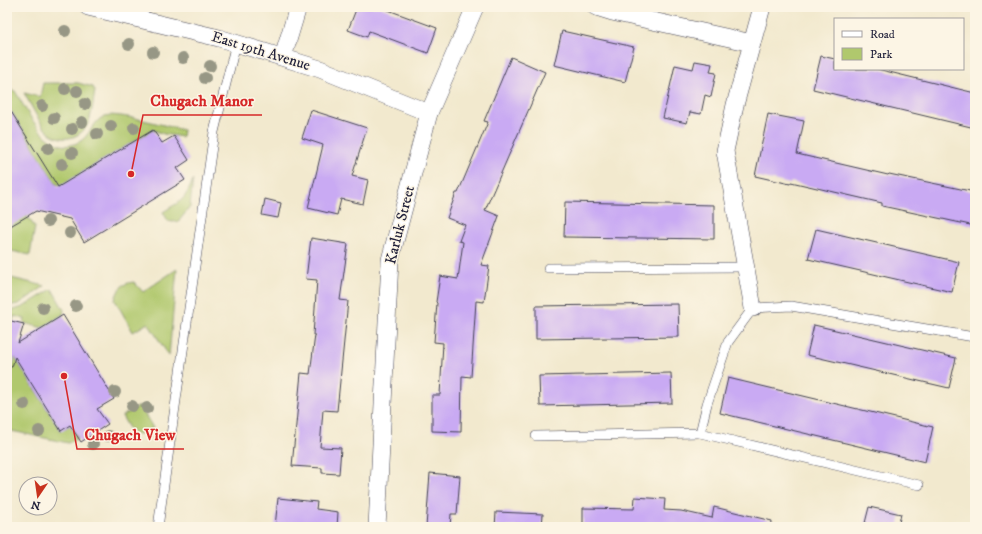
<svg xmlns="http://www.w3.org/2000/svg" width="982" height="534" font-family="'IM FELL DW Pica',serif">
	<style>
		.green { fill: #b0c86d; stroke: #697554 }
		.building { fill: #c9aaf3 }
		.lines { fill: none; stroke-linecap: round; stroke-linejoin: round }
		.service-casing { stroke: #414051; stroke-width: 10 }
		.minor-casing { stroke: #414051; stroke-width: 18 }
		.service { stroke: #fff; stroke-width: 9 }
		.minor { stroke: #fff; stroke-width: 17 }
		.tree { fill: #979785 }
		.labels { text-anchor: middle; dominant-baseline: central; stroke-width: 3; stroke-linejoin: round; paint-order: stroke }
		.street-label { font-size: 15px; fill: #22223b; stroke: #fcf5e5 }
		.leader { fill: none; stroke: #d62828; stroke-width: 1.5 }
		.callout-dot { fill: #d62828; stroke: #fcf5e5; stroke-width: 1.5 }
		.callout-label { font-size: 16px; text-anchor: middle; font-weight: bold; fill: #d62828; stroke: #fcf5e5; stroke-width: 3; stroke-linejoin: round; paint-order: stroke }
	</style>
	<rect width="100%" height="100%" fill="#fcf5e5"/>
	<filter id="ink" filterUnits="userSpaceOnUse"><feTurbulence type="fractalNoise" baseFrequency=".025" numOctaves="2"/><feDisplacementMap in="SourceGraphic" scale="8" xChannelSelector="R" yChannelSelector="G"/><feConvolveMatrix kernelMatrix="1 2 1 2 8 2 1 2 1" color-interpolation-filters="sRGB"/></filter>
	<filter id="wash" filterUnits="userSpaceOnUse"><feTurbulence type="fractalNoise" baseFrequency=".012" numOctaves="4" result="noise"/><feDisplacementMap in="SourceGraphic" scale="16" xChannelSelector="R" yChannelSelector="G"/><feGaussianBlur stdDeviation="0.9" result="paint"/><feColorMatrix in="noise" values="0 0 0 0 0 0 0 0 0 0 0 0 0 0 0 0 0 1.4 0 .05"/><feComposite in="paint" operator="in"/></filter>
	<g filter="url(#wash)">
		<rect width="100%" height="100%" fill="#f2e9ce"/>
		<g class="green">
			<path d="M43,83H78L93,87L95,91C93,101 92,119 86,127C76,141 58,142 46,130C39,122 30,103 24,93L40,97Z"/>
			<path d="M7,89L15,91C28,112 50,162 82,140C91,133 94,120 105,116C118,112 167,126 183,130L182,137L164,134L153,130L62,185L56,184L7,105Z"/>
			<path d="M193,179L190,207L179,221L173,222L168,221L163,212C182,200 185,201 193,179Z"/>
			<polygon points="27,216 35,227 30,255 7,250 7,222"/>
			<path d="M177,269L169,356L148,323L133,332L115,300C118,289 122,283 134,282L143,292Z"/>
			<polygon points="7,277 45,286 19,304 7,306"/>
			<polygon points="52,289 64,310 63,315 43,328 24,323 25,319 14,316 13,321 7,320 7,312 23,307"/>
			<polygon points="11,351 61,431 70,425 78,438 68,443 7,430 7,353"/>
			<path d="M140,406L153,428C132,440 132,433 122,416Z"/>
		</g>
		<g id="blocks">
			<g class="building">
				<polygon points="357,7 380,7 437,28 428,53 369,31 367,37 348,30"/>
				<polygon points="562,31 634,47 625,82 554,65"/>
				<polygon points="821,56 835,59 835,69 877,69 975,93 975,128 813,89"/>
				<polygon points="511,57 545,72 485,210 499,216 481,265 489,266 484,302 476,301 471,377 462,376 461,432 432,431 432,395 440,395 443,343 434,342 437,303 436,302 440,276 458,279 463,242 459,241 465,225 447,218 456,193 458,193 488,122 484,121"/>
				<polygon points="695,61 712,64 710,72 716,73 711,97 705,95 701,114 690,112 687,123 663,118 675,65 693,69"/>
				<polygon points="7,105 58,187 153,130 162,143 174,136 189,160 177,168 185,180 84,242 70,219 36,211 7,228"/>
				<polygon points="311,110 367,128 352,176 368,180 363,204 341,199 337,215 308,208 323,145 302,138"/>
				<polygon points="768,114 804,121 797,154 888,175 889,174 975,192 975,226 882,206 882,203 791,182 790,184 755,176"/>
				<polygon points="265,199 281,203 278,218 262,215"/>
				<polygon points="565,202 714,205 714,239 564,237"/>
				<polygon points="816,229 959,262 952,292 808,259"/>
				<polygon points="311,238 348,244 340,300 348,301 337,411 323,410 320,447 341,448 339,474 322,473 322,468 292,466 301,373 310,374 315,335 313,335 317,280 306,279"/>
				<polygon points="678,304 679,337 536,339 536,306"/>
				<polygon points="63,315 114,399 97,409 108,424 81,442 70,425 61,431 15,357 12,367 7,366 7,320 24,324 18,343"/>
				<polygon points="814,325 956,358 949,388 807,355"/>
				<polygon points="671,373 672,403 540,406 539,376"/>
				<polygon points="728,378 933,427 925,462 720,413"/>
				<polygon points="430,473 460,476 457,514 451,514 450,527 426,527"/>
				<polygon points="635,497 665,499 664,510 681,511 712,518 714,507 772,521 771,527 583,527 583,508 634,509"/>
				<polygon points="278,498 317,502 316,509 338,512 337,527 275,527"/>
				<polygon points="869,507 901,514 898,527 864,527"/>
				<polygon points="496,512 543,514 542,527 495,527"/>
			</g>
		</g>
	</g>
	<g filter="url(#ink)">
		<use href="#blocks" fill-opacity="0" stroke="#414051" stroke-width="1"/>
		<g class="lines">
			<g class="service-casing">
				<g id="service">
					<polyline points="548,268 746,267"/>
					<polyline points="700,433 919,485"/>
					<polyline points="536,436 700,433 707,404 728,342 753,308 791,306 974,337"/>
					<polyline points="158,527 214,132 236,43"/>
				</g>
			</g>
			<g class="minor-casing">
				<g id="minor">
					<polyline points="88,7 219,38 320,69 429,113"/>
					<polyline points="596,7 612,12 752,43"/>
					<polyline points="283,57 298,7"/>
					<polyline points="753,308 725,151 735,105 762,7"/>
					<polyline points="377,527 390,260 429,113 475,7"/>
				</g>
			</g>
			<use href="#service" class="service"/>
			<use href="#minor" class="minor"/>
		</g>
		<g class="tree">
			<circle cx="65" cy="31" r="6"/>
			<circle cx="129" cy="44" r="6"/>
			<circle cx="153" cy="52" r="6"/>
			<circle cx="183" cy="58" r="6"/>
			<circle cx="210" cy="66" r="6"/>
			<circle cx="205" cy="78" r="6"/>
			<circle cx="65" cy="89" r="6"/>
			<circle cx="77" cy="91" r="6"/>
			<circle cx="85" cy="104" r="6"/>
			<circle cx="42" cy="106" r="6"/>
			<circle cx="54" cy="118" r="6"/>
			<circle cx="82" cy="122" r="6"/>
			<circle cx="111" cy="126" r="6"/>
			<circle cx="134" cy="128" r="6"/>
			<circle cx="72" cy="129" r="6"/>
			<circle cx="97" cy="134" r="6"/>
			<circle cx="48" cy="148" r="6"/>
			<circle cx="72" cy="153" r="6"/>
			<circle cx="62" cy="164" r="6"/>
			<circle cx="48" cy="221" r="6"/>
			<circle cx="70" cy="233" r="6"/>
			<circle cx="76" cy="306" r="6"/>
			<circle cx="43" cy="308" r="6"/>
			<circle cx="115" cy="392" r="6"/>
			<circle cx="24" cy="404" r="6"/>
			<circle cx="132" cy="406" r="6"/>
			<circle cx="147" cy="408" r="6"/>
			<circle cx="39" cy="431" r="6"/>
			<circle cx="108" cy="436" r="6"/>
			<circle cx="93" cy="444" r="6"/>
		</g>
	</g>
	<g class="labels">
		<g class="street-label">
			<text transform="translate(261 51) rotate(17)">East 19th Avenue</text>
			<text transform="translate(400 225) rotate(-76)">Karluk Street</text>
		</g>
	</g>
	<path class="leader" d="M131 174L143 115H262M64 376L77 449H184"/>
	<g class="callout-dot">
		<circle cx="131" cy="174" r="4"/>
		<circle cx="64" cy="376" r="4"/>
	</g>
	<g class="callout-label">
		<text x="202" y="106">Chugach Manor</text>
		<text x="130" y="440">Chugach View</text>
	</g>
	<rect width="982" height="534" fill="none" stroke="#fcf5e5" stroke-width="24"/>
	<rect x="834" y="18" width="130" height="52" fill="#fcf5e5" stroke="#a5a1a1"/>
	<rect x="842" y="31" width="20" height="6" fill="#ffffff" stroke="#a5a1a1"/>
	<text x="870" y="38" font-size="12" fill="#22223b">Road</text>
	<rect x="842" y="48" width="20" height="12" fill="#b0c86d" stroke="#a5a1a1"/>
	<text x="870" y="58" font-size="12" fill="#22223b">Park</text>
	<g transform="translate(38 496) rotate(193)"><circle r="19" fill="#fcf5e5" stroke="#a5a1a1"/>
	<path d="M0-3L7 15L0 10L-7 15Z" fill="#c8321e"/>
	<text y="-6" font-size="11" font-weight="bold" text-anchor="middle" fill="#22223b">N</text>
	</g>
</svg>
